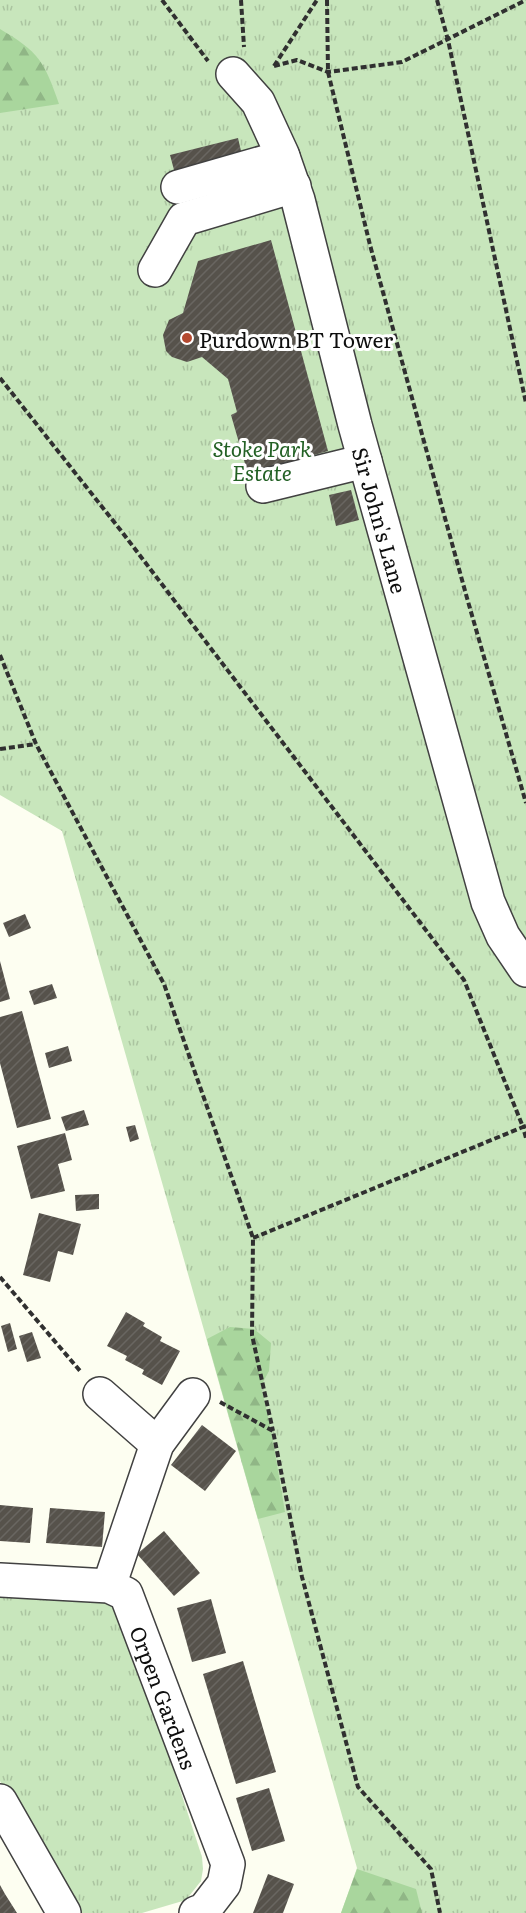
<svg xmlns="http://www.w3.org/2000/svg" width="526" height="1913" font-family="Literata,serif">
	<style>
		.grass { fill: url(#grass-tufts) }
		.forest { fill: url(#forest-firs) }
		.building { fill: url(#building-hatch) }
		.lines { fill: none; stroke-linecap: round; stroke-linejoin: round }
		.minor-casing { stroke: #414141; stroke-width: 36 }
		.path { stroke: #303030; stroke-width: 4; stroke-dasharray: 6 3; stroke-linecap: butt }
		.minor { stroke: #fff; stroke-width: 33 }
		.poi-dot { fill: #b44a31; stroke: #fff; stroke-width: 2 }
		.labels { text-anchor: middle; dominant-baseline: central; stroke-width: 6; stroke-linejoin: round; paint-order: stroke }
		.poi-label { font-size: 21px; fill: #0e0e0e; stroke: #fff; text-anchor: start }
		.park-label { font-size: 21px; font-style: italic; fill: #236125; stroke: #fff }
		.street-label { font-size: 21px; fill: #0e0e0e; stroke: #fff }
	</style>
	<defs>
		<pattern id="grass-tufts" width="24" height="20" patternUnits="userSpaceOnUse" patternTransform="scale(1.5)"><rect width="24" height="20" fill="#c8e6bc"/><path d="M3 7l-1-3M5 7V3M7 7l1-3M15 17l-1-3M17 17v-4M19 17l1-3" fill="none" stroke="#abc4a0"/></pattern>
		<pattern id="forest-firs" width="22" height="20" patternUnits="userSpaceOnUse" patternTransform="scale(1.5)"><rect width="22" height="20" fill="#a9d69d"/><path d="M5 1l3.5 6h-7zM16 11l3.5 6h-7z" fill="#90b686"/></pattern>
		<pattern id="building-hatch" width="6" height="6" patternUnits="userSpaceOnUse" patternTransform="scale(1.5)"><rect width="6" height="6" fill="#56524b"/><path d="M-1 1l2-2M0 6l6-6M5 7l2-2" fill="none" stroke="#696661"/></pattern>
	</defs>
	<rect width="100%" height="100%" fill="#fdfef1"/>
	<g class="grass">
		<polygon points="0,0 526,0 526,1913 341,1913 357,1868 62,831 0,795"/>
		<polygon points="0,1593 98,1599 112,1604 124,1617 202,1857 203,1869 201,1881 186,1900 142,1913 79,1913 73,1908 0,1781"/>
	</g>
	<g class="forest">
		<path d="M0,29C39,52 44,61 59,104L0,113Z"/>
		<polygon points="230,1327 254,1329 271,1343 269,1371 261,1386 272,1435 285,1512 258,1519 207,1339"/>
		<polygon points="357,1869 416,1889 422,1913 341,1913"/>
	</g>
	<g class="building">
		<polygon points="238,138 244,164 177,181 170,155"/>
		<polygon points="271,240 328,451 248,474 231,415 237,412 228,379 202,357 187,362 172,357 166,351 163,335 169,320 183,313 198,261"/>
		<polygon points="351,490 359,520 336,526 329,495"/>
		<polygon points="25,914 31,928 9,937 3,923"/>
		<polygon points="0,961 10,999 0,1002"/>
		<polygon points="52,984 57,998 34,1005 29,991"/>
		<polygon points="22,1011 51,1119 17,1128 0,1063 0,1017"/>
		<polygon points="68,1046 72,1061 49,1068 45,1053"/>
		<polygon points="84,1110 89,1125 66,1131 61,1117"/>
		<polygon points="135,1125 139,1139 130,1142 126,1127"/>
		<polygon points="65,1133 72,1160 58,1164 65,1191 31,1199 17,1146"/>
		<polygon points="99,1194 99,1209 76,1211 75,1195"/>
		<polygon points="39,1213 81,1224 73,1255 58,1251 50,1282 23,1275"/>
		<polygon points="126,1312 145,1323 143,1326 162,1337 160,1341 180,1351 162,1385 142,1374 144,1370 125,1360 127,1356 107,1346"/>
		<polygon points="10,1323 17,1349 8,1352 1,1326"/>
		<polygon points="32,1332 41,1358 27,1362 19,1336"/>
		<polygon points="202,1425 236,1451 205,1491 171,1465"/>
		<polygon points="0,1505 33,1508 30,1543 0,1541"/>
		<polygon points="50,1508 105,1512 102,1547 46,1543"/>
		<polygon points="164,1531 200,1573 174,1596 137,1554"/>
		<polygon points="211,1599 226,1653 192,1662 177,1608"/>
		<polygon points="243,1661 276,1772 236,1784 203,1674"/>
		<polygon points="269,1788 285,1841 252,1851 236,1798"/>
		<polygon points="268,1874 294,1884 283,1913 253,1913"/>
		<polygon points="0,1885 5,1894 17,1913 0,1913"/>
	</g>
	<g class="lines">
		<g class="minor-casing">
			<g id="minor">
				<path id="s1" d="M233,74L258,102L282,154L298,200L355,425L488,902L503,936L526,970"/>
				<polyline points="178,187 283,157"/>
				<polyline points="155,270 184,219 294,186"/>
				<polyline points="263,486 365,461"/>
				<polyline points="100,1394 157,1444"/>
				<path id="s2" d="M0,1580L109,1586L126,1594L228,1864L224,1884L204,1910L196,1913"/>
				<polyline points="109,1586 157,1444 193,1395"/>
				<polyline points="0,1801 64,1913"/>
			</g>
		</g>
		<g class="path">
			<polyline points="162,0 208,61"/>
			<polyline points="241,0 244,47"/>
			<polyline points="327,0 328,72 370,245 467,598 526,803"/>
			<polyline points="437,0 448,40 526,403"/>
			<polyline points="274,66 297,60 328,72 402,62 526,0"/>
			<polyline points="274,66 317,0"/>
			<polyline points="0,378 122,532 464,980 523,1127 526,1126"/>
			<polyline points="0,655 36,744 164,984 253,1238 252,1335 273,1431"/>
			<polyline points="0,749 36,744"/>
			<polyline points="253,1238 523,1127 526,1138"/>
			<polyline points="0,1277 81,1372"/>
			<polyline points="220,1402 273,1431 302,1577 358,1787 431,1869 440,1913"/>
		</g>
		<use href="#minor" class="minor"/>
	</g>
	<circle class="poi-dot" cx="187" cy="338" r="6"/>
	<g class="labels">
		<g class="poi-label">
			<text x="199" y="338">Purdown BT Tower</text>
		</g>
		<g class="park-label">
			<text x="262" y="447">Stoke Park<tspan x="262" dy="24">Estate</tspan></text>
		</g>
		<g class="street-label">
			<text stroke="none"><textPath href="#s1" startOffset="474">Sir John's Lane</textPath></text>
			<text stroke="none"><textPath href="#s2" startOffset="238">Orpen Gardens</textPath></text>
		</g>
	</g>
</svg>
